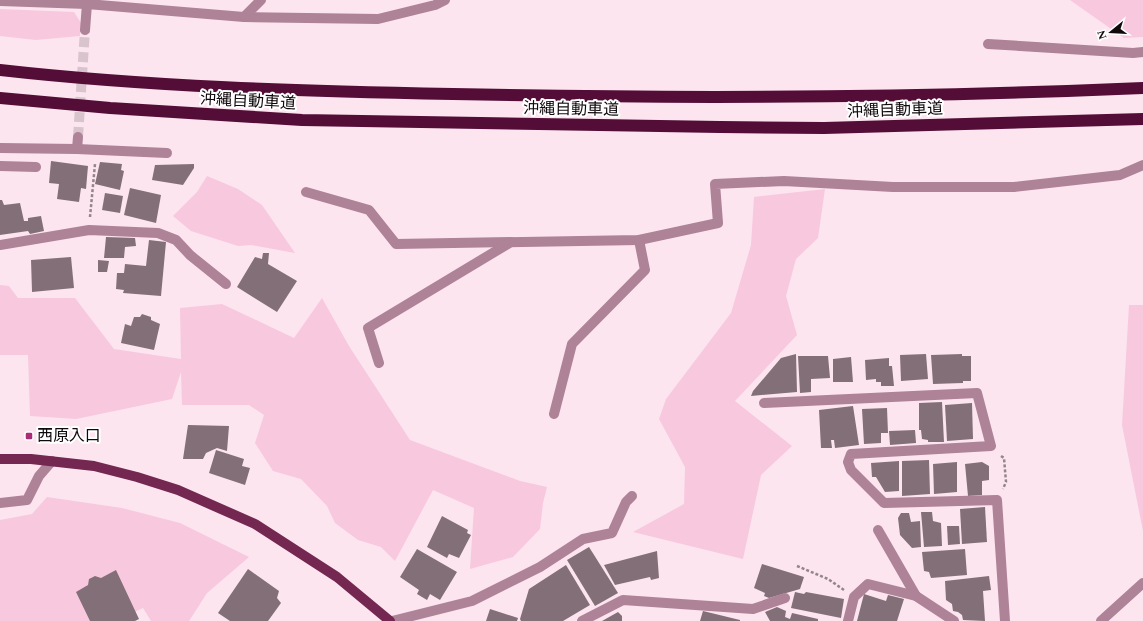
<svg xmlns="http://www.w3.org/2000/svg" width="1143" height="621" font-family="Spectral,'Noto Sans JP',serif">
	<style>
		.green { fill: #f8c8de }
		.building { fill: #836f78 }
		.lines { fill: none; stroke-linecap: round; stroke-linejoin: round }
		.minor-tunnel { stroke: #d9c4cd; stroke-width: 10; stroke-dasharray: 10 5; stroke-linecap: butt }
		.path { stroke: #94848b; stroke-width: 2.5; stroke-dasharray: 3 2; stroke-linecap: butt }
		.minor { stroke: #ae8297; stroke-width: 10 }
		.major { stroke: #732751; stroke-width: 10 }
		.highway { stroke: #530d37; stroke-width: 12 }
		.poi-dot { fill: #ac2b78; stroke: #fff; stroke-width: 1.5 }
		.labels { text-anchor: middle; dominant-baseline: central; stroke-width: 4; stroke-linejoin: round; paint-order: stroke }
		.street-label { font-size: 16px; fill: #10090c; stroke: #fff }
		.poi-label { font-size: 16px; fill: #10090c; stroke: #fff; text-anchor: start }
	</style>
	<rect width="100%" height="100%" fill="#fce5ef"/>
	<g class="green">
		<polygon points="1070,0 1143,0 1143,37 1124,38"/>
		<polygon points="0,9 74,12 81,23 80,36 36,40 0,36"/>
		<polygon points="207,176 238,189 262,205 295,253 251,245 238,246 191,231 173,216 197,192"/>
		<polygon points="825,189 818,238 796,259 786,296 797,335 735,401 792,446 761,475 743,559 633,532 684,504 685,467 659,419 666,399 731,313 751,245 754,197"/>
		<polygon points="0,285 9,286 18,298 75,298 114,349 181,359 180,308 222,304 294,338 322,298 349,346 410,440 520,481 547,487 543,503 540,529 513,557 470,569 474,508 433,490 395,561 381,547 358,540 335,523 327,506 301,479 273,471 255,443 264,415 249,405 182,405 181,372 172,399 76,419 30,416 28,355 0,355"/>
		<polygon points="1129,305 1143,305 1143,531 1122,425"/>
		<polygon points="47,497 122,508 180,523 249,557 207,593 189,621 151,621 143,608 116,621 0,621 0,520 32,514"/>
	</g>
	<g class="building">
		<polygon points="51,161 88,166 86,189 81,188 79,202 57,199 59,184 49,183"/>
		<polygon points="100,162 122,164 121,170 124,171 120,190 95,184"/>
		<polygon points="194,164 194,168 183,185 152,180 155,165"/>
		<polygon points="130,188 161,195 156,223 124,215"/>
		<polygon points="105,193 123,196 120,213 102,210"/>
		<polygon points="0,200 2,200 4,205 20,203 24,221 28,221 28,218 41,216 44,231 30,234 28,231 0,235"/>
		<polygon points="106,237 135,238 136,246 125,247 124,258 104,258"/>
		<polygon points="149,240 166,242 161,296 123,293 124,290 116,289 117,273 124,273 125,264 146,266"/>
		<polygon points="263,253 269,253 268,264 297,281 277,312 237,287 255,257 262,259"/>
		<polygon points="71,257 74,288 32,292 31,260"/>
		<polygon points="98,260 109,261 107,272 98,272"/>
		<polygon points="142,314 151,317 151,320 160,324 154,350 121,343 125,324 131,326 134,317 140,317"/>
		<polygon points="796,354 797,392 751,396 753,391 781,358"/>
		<polygon points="926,354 928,379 901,381 900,355"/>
		<polygon points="962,354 962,356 971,356 971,381 963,381 963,383 933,384 931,355"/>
		<polygon points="798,356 828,356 830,378 811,379 811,392 800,393"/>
		<polygon points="851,357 853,382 833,382 833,359"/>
		<polygon points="889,358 889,366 892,366 894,386 881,386 881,382 876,382 876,379 866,380 865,360"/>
		<polygon points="942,402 944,442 928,442 928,440 922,439 921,430 919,430 919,403"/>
		<polygon points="972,403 973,439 947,441 945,405"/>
		<polygon points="853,406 859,445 835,448 834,440 831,440 832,448 821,448 819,410"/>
		<polygon points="887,408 888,433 881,433 881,443 864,444 862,409"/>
		<polygon points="188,425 229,426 227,451 217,448 206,453 203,459 183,459"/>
		<polygon points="915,430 916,443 890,445 889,431"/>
		<polygon points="216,450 244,459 242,466 250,468 245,485 209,473"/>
		<polygon points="929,460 930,494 902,496 902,461"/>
		<polygon points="899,461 899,491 885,492 876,477 872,477 871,463"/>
		<polygon points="957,462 957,492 934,494 933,464"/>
		<polygon points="982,462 989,466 989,480 982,481 982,495 968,496 965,464"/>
		<polygon points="985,507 987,542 962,544 960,509"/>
		<polygon points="921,512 932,512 933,521 941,523 942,546 924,547"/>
		<polygon points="901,513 909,513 911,522 920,521 921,547 912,548 900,535 898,518"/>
		<polygon points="442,516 468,530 467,533 471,535 459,558 449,554 447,558 427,547"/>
		<polygon points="947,526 959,526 960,544 948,545"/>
		<polygon points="589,547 618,593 595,606 567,560"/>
		<polygon points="417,549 457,572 440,600 430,594 427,600 417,594 419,590 400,577"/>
		<polygon points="965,549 967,575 931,578 929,572 924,571 922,552"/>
		<polygon points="657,551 659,578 651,580 650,577 615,585 604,565"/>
		<polygon points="762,564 804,577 800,589 769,598 764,596 765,593 754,588"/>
		<polygon points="566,565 590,605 563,621 521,621 520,619 529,589"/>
		<polygon points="248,569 279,591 277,598 281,603 268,621 230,621 218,613"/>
		<polygon points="116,570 139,619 135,621 90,621 76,592 88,585 89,579 95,576 101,578"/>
		<polygon points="989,576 991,590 983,591 985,621 963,620 962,615 958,612 953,611 952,604 946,600 945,581"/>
		<polygon points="795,592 804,594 806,592 844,599 841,618 791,608"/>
		<polygon points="864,594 886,601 888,595 904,599 897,621 857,621"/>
		<polygon points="777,607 786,611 785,617 790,619 792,613 818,619 818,621 770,621 765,612"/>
		<polygon points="490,609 518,618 517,621 486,621"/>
		<polygon points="703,611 740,620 740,621 700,621"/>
		<polygon points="618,612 622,616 622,621 602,621"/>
	</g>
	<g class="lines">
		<polyline class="minor-tunnel" points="78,137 85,30"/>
		<g class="path">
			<polyline points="90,217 95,164"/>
			<polyline points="1001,456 1004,458 1006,482 1003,489"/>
			<polyline points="797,566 828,579 844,590"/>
		</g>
		<g class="minor">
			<polyline points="0,1 87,4 244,17 378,19 435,5 445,0"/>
			<polyline points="244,17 261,0"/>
			<polyline points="85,30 87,4"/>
			<polyline points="988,44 1133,53 1143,52"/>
			<polyline points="78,137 77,149 167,153"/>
			<polyline points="0,148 77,149"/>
			<polyline points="0,166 36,167"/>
			<polyline points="306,192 369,210 396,244 639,240 718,223 715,184 784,181 893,187 1014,187 1120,175 1143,165"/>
			<polyline points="0,245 89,230 158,233 176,240 190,255 226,284"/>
			<polyline points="379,363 368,328 511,242"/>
			<polyline points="764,403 977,393 991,446 851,454 848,462 851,470 884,503 997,500 1005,621"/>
			<polyline points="554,414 572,344 645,270 639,240"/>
			<polyline points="0,503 27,500 39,476 52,461"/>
			<polyline points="878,530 916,596"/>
			<polyline points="392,621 472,601 540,567 583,539 612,533 626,502 632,496"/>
			<polyline points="582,621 623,600 753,609 785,598"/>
			<polyline points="848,621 854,597 868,584 916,596 954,621"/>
			<polyline points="1101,621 1143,583"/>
		</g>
		<polyline class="major" points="0,459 31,459 94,466 137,477 178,490 255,524 337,577 390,621"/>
		<g class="highway">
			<path d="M0,70C150,87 302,91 453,94C683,99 913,98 1143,88"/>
			<polyline points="0,98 110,108 302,120 720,127 824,128 1143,119"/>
		</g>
	</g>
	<rect class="poi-dot" x="25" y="432" width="8" height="8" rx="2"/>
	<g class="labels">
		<g class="street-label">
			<text transform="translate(248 101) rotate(3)">沖縄自動車道</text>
			<text transform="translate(571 109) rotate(1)">沖縄自動車道</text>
			<text transform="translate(895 110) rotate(-2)">沖縄自動車道</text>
		</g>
		<g class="poi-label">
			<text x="37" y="436">西原入口</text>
		</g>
	</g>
	<g transform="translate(1111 32) rotate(252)" stroke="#ffffff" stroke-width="3" paint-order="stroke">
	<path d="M0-3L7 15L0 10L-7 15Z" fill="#10090c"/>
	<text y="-6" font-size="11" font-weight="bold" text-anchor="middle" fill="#10090c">N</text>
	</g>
</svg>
